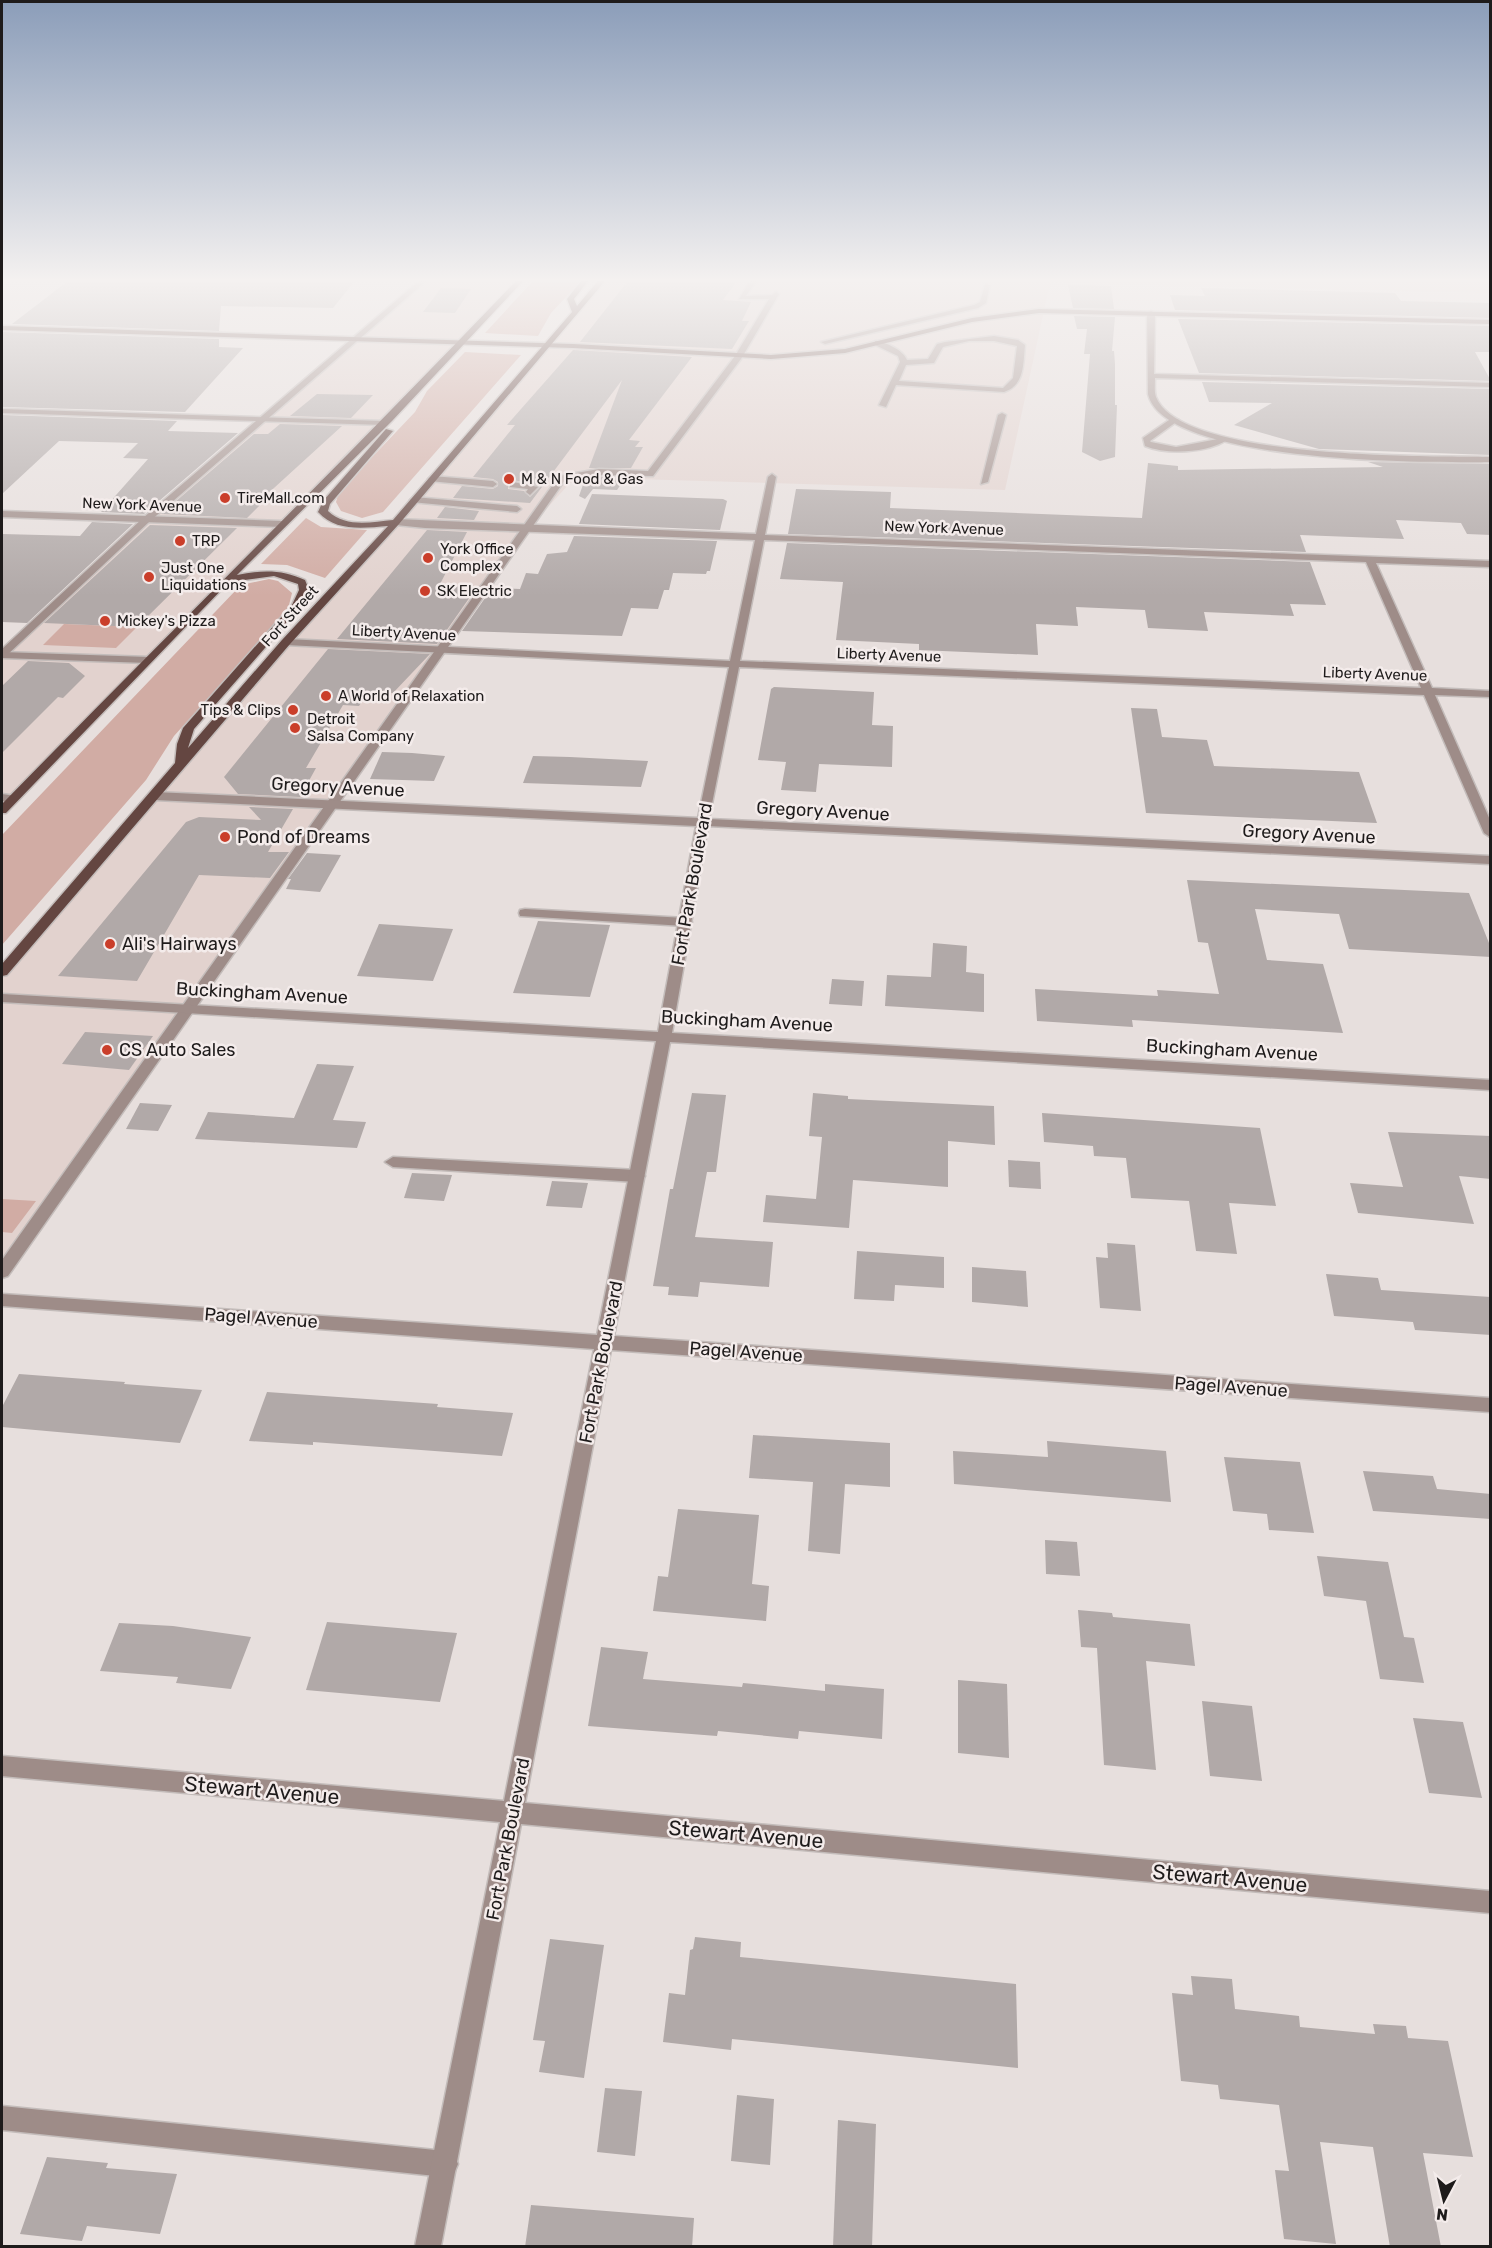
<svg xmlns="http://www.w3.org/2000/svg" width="1492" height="2248" font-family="Rubik,sans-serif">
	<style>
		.built { fill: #e2d2ce }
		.green { fill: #d1aca4 }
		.building { fill: #b1a9a8; fill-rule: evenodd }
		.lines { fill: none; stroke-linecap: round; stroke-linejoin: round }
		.lane-casing { stroke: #c3bcba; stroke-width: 3 }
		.street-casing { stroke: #c3bcba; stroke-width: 3 }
		.secondary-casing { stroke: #c3bcba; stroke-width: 3 }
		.primary-casing { stroke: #c3bcba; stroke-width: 3 }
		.lane { fill: #9e8c88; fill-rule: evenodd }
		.street { fill: #9e8c88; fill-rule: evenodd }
		.secondary { fill: #7d635e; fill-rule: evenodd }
		.primary { fill: #644641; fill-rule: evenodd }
		.poi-dot { fill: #ca3e2a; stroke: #f4eceb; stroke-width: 2 }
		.labels { text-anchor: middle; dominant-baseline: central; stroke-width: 5; stroke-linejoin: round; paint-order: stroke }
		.far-poi-label { font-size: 15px; fill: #1e1b1b; stroke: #f4eceb; text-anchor: start }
		.far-street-label { font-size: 15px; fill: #1e1b1b; stroke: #f4eceb }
		.street-label { font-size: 18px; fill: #1e1b1b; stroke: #f4eceb }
		.poi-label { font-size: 18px; fill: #1e1b1b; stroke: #f4eceb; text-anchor: start }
		.near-street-label { font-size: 21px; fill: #1e1b1b; stroke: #f4eceb }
	</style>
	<rect width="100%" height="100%" fill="#e7dfdd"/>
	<g class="built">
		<polygon points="423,281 520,281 2,810 2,654 146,520"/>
		<polygon points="602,281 1061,281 1050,283 1005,490 600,478 570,483 528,529 2,1272 2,972 396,522"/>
		<polygon points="1065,281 1490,281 1490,293 1065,283"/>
	</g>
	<g class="green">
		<polygon points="533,281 581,281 551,313 538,336 485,333"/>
		<polygon points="465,352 521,355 383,512 362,518 341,511 336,502 339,492 415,412 427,391"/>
		<polygon points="306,518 321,527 367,530 325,578 287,565 261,564"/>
		<polygon points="269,579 278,581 292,593 288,609 174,736 146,780 2,945 2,835 237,589 245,584"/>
		<polygon points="64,624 137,627 116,648 43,645"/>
		<polygon points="2,1199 36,1201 12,1233 2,1232"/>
	</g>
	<g class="building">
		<polygon points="68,281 321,281 354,282 333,308 221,306 219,331 12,324"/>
		<polygon points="628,281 737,281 723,300 751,302 742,321 749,321 732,349 580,342"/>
		<polygon points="1068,285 1111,286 1114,309 1073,308"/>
		<polygon points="441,288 471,289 455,313 423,312"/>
		<polygon points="1201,288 1395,293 1401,301 1491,303 1491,318 1175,310 1170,295 1205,296"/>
		<polygon points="1074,316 1115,317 1112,351 1114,351 1115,364 1115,405 1117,405 1115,457 1100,461 1082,452 1090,354 1084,354 1087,329 1077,329"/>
		<polygon points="1178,319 1491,326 1491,352 1475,352 1491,381 1199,373"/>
		<polygon points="2,332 219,339 219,347 243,348 185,412 2,407"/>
		<path d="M573,350L692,357L629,440L640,441L635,447H643L631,468H589L622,380L530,503L453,498L462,486L493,489L498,486V482L493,479L473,477L515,425H507ZM513,480L538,485L540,487L530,497L524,491L508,489V482Z"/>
		<polygon points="1202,382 1491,389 1491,455 1319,449 1234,425 1272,403 1209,402"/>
		<polygon points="317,394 373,395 351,418 290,416"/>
		<polygon points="2,415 177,421 168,431 238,433 144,514 101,512 148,459 123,458 138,443 59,441 2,494"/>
		<polygon points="280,424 342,426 263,498 267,498 247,518 161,514 254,434 268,434"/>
		<polygon points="1368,462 1491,464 1491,535 1467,534 1461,523 1396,520 1404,539 1300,535 1306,552 788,534 796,489 891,492 890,508 1142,518 1148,463 1178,466 1178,470 1383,467"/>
		<polygon points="599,477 625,478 617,490 593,489 585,499 579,496 585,479"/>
		<polygon points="592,494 723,499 727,501 720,530 579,524"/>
		<polygon points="445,507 479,511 474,520 437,518"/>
		<polygon points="92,522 133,524 27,623 2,622 2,534 80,536"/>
		<polygon points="150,525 237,528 137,627 44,623"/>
		<polygon points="427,530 467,532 439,586 477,587 437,644 337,639"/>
		<polygon points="574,536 717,541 710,571 707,571 706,574 673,573 669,590 664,590 658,609 631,608 622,636 462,631 492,588 520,589 526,573 538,574 547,554 567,552"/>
		<polygon points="787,543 1310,562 1326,605 1290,604 1294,616 1204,612 1208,631 1148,628 1145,610 1076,607 1078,626 1036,624 1038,655 919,650 919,644 836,640 843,582 780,579"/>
		<polygon points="328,649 430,654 393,693 368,692 359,706 343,705 306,768 316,768 300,797 238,794 224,777"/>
		<polygon points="28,661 69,663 85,676 63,698 58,697 2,753 2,686"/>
		<polygon points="774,687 874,692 872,725 893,726 892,767 819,764 816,792 781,790 786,762 758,760 771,689"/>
		<polygon points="1131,708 1157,709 1162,737 1207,740 1214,766 1359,772 1377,823 1146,813"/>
		<polygon points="382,752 412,753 445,756 434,781 370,779"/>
		<polygon points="533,756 570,757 648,761 641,787 523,783"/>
		<polygon points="249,807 293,809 268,852 289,852 270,878 199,875 137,981 58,976 186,822 199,817 261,820"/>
		<polygon points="307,853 341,855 320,892 286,889 291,879 288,879"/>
		<polygon points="1187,880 1469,893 1491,948 1491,957 1349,949 1339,914 1255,909 1267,960 1323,964 1343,1033 1132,1020 1133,1027 1037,1021 1035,989 1158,996 1157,990 1219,994 1208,943 1198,942"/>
		<polygon points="538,921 610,925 590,997 513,993"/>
		<polygon points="379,924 453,929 433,981 357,976"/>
		<polygon points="933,943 967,946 966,972 984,974 984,1012 885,1006 887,975 931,977"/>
		<polygon points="832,979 864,981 862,1006 829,1004"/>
		<polygon points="85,1032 153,1036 129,1070 62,1064"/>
		<polygon points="317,1064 354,1066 333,1120 366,1122 357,1148 195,1139 208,1112 294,1118"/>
		<polygon points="692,1093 726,1095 716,1172 707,1172 695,1237 773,1242 769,1287 700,1282 698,1297 668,1295 669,1287 653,1286 670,1189 673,1189"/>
		<polygon points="813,1093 848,1096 848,1099 994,1106 995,1145 948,1141 948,1187 853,1180 849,1228 763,1222 766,1195 816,1199 822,1137 809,1136"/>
		<polygon points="140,1103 172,1105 158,1131 126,1129"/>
		<polygon points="1042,1113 1260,1128 1276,1206 1229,1203 1237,1254 1196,1251 1189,1201 1131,1198 1126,1158 1094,1156 1093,1146 1044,1142"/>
		<polygon points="1388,1132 1491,1136 1491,1179 1459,1176 1474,1224 1358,1213 1350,1183 1403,1187"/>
		<polygon points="1008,1160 1040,1162 1041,1189 1009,1187"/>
		<polygon points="412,1173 452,1175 444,1201 404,1198"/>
		<polygon points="552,1181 588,1183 582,1208 546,1206"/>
		<polygon points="1107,1243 1135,1245 1141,1311 1100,1308 1096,1257 1108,1258"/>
		<polygon points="857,1251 944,1257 944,1288 895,1285 894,1301 854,1299"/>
		<polygon points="972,1267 1026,1271 1028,1307 972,1302"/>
		<polygon points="1326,1274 1378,1278 1381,1290 1491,1297 1491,1335 1415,1330 1413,1322 1334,1316"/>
		<polygon points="19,1374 125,1382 124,1384 202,1390 180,1443 2,1427 2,1407"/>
		<polygon points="267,1392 438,1404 437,1407 513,1413 502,1456 313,1442 313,1445 249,1441"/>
		<polygon points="753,1435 890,1443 890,1487 845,1484 840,1554 808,1551 813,1482 749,1478"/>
		<polygon points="1047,1441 1166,1451 1171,1502 954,1484 953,1451 1048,1457"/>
		<polygon points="1224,1457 1300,1462 1314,1533 1269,1530 1267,1514 1233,1511"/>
		<polygon points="1363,1471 1433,1476 1437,1489 1491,1494 1491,1519 1373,1511"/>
		<polygon points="678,1509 759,1515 752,1584 769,1586 766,1621 653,1611 658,1576 668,1577"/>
		<polygon points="1045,1540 1077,1542 1080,1576 1046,1574"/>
		<polygon points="1317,1556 1388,1562 1404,1637 1414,1638 1424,1683 1380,1679 1366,1601 1324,1596"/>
		<polygon points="1078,1610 1112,1613 1113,1617 1190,1624 1195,1666 1146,1661 1156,1770 1104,1765 1097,1648 1081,1647"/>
		<polygon points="327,1622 457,1633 440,1702 306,1690"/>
		<polygon points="119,1623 173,1626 251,1637 231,1689 176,1683 178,1677 100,1671"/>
		<polygon points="601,1647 648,1652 643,1679 742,1687 743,1683 825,1691 825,1684 884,1689 882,1739 799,1731 798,1739 718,1731 717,1736 588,1726"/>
		<polygon points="958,1680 1007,1684 1009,1758 958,1753"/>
		<polygon points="1202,1701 1252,1706 1262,1781 1210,1776"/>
		<polygon points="1413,1718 1463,1722 1482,1798 1429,1793"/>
		<polygon points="695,1937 741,1942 740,1957 1016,1984 1018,2068 732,2039 731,2050 663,2042 669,1993 685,1995 690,1950 693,1949"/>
		<polygon points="550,1939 604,1945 584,2078 539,2072 545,2041 533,2040"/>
		<polygon points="1191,1976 1232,1979 1235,2009 1299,2016 1300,2027 1375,2034 1373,2024 1406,2026 1408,2038 1448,2041 1473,2157 1423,2153 1441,2247 1390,2247 1373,2147 1320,2142 1336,2244 1284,2239 1275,2170 1289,2171 1279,2105 1220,2099 1218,2085 1181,2081 1172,1993 1193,1995"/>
		<polygon points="605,2088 642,2091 635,2156 597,2152"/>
		<polygon points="737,2095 774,2099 770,2165 731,2161"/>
		<polygon points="838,2120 876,2124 872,2247 833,2247"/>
		<polygon points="47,2157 108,2163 106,2168 177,2174 160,2234 87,2226 82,2241 20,2234"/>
		<polygon points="531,2205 694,2218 692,2247 525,2247"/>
	</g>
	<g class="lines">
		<g class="lane-casing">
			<g id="lane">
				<polygon points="419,281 426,281 149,522 6,656 2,657 2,649 143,518"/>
				<polygon points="750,281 756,281 746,296 772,295 776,292 779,294 741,359 653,476 599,475 565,480 8,1276 2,1278 2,1260 559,476 599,469 648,471 735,356 769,299 739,299"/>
				<polygon points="985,284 990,285 986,303 978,308 825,344 821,342 974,305 980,302"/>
				<path d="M994,336L1018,340L1025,345C1023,364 1025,385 1004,392L896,385L886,407L879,405L900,362L898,356L875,345V341C886,342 903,350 907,360L928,359L937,344L945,342ZM994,341L1017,346L1013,378L1003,388L899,381L906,365L934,363L943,347L969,341Z"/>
				<polygon points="1002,413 1006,415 988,482 981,484 998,415"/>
				<path d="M1172,418L1179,420L1150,441L1151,442L1176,447L1223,438L1227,440C1207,453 1167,455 1145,446L1143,438Z"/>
				<polygon points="432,476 493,481 497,484 493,487 429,481 428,479"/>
				<polygon points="513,482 538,487 530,495 526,492 528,489 510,487 510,483"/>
				<polygon points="414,497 517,506 521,509 517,512 411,502 410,500"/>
				<polygon points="2,794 16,796 18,799 12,803 2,801"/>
				<polygon points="525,909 685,918 692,922 685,926 520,916 519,913 520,910"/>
				<polygon points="393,1157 637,1170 645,1176 637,1182 393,1167 385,1162"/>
				<polygon points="2,2106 445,2151 454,2155 458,2164 454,2173 445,2177 2,2130"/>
			</g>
		</g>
		<g class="street-casing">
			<g id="street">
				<path d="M1151,311L1155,313L1154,374L1490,383V387L1155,378C1155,384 1154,391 1156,397C1181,460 1429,456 1490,457V462C1431,463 1164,464 1148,394L1147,313Z"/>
				<polygon points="2,409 384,421 388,423 384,425 2,413"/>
				<path d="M772,474L776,477L765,535L1490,561V567L1376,563L1432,688L1490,691V697L1435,695L1490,820V837L1484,833L1424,695L739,667L709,819L1490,856V864L708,826L672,1033L1490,1080V1090L670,1042L614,1336L1490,1398V1412L611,1350L525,1803L1490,1891V1913L521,1824L441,2246H415L500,1822L2,1776V1756L504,1801L594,1349L2,1306V1294L597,1335L656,1041L2,1002V994L658,1032L696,826L155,800L149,796L155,792L698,818L729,667L286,645L281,642L286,639L730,661L755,540L425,528L396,525L391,522L396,519L756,534L768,477ZM764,540L1366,562L1421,688L740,661Z"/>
				<polygon points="2,511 282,521 287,524 282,527 2,517"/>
				<polygon points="2,652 148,657 153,660 148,663 2,658"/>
			</g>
		</g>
		<g class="secondary-casing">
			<polygon id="secondary" points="1039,309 1490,320 1490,324 1039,313 972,322 845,353 771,359 573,348 2,330 2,326 573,344 771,355 845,349 972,318"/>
		</g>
		<g class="primary-casing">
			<path id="primary" d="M516,281H523L392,421L237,575C261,570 282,569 305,580L309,590L300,608L194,729L188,748L282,640L388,526C363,528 336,532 318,512L323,501L386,429L393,431L330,504L328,511C346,528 371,522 393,520L572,312L567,299L581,281H588L574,299L577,306L598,281H605L399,524L290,644L7,975L2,976V964L175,763L177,744L183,728L292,605L299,590L298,584L274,576L229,582L6,813H2V804C173,629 347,458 516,281Z"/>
		</g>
		<use href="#lane" class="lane"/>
		<use href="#street" class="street"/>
		<use href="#secondary" class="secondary"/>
		<use href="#primary" class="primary"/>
	</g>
	<linearGradient id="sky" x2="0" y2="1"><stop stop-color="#8b9db9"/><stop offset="0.47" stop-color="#f4f1f0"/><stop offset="1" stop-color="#f4f1f0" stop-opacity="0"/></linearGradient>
	<rect width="1492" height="596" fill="url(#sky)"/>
	<g class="poi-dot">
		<circle cx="509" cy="479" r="6"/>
		<circle cx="225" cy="498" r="6"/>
		<circle cx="180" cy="541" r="6"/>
		<circle cx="428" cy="558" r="6"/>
		<circle cx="149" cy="577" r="6"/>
		<circle cx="425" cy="591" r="6"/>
		<circle cx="105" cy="621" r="6"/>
		<circle cx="326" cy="696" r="6"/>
		<circle cx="293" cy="710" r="6"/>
		<circle cx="295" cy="728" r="6"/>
		<circle cx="225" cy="837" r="6"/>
		<circle cx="110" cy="944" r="6"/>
		<circle cx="107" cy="1050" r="6"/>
	</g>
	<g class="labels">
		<g class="far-poi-label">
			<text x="521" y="479">M &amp; N Food &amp; Gas</text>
			<text x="237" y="498">TireMall.com</text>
			<text x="192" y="541">TRP</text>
			<text x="440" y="549">York Office<tspan x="440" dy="17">Complex</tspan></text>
			<text x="161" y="568">Just One<tspan x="161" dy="17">Liquidations</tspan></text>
			<text x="437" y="591">SK Electric</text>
			<text x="117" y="621">Mickey's Pizza</text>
			<text x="338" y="696">A World of Relaxation</text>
			<text x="281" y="710" text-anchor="end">Tips &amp; Clips</text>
			<text x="307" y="719">Detroit<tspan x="307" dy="17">Salsa Company</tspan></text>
		</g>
		<g class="far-street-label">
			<text transform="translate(142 505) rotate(2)">New York Avenue</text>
			<text transform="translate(944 528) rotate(2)">New York Avenue</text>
			<text transform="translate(290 616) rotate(-48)">Fort Street</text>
			<text transform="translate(404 633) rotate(3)">Liberty Avenue</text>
			<text transform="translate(889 655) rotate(2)">Liberty Avenue</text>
			<text transform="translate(1375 674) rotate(2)">Liberty Avenue</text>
		</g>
		<g class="street-label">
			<text transform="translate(338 787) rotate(3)">Gregory Avenue</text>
			<text transform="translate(823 811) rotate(3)">Gregory Avenue</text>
			<text transform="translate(1309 834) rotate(3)">Gregory Avenue</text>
			<text transform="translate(692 884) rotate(-80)">Fort Park Boulevard</text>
			<text transform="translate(262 993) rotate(3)">Buckingham Avenue</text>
			<text transform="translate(747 1021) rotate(3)">Buckingham Avenue</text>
			<text transform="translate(1232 1050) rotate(3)">Buckingham Avenue</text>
			<text transform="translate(261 1318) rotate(4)">Pagel Avenue</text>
			<text transform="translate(746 1352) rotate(4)">Pagel Avenue</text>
			<text transform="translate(601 1362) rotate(-79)">Fort Park Boulevard</text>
			<text transform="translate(1231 1387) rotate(4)">Pagel Avenue</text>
			<text transform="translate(508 1839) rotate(-79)">Fort Park Boulevard</text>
		</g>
		<g class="poi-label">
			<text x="237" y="837">Pond of Dreams</text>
			<text x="122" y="944">Ali's Hairways</text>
			<text x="119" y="1050">CS Auto Sales</text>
		</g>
		<g class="near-street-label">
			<text transform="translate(262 1790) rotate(5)">Stewart Avenue</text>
			<text transform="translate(746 1834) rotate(5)">Stewart Avenue</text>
			<text transform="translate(1230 1878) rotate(5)">Stewart Avenue</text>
		</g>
	</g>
	<rect width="1492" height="2248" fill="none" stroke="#1e1b1b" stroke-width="6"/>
	<g transform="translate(1444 2200) rotate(187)" stroke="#f4eceb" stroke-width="4.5" paint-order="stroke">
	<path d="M0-4.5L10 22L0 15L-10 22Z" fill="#1e1b1b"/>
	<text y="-9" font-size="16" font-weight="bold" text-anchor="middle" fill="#1e1b1b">N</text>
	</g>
</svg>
